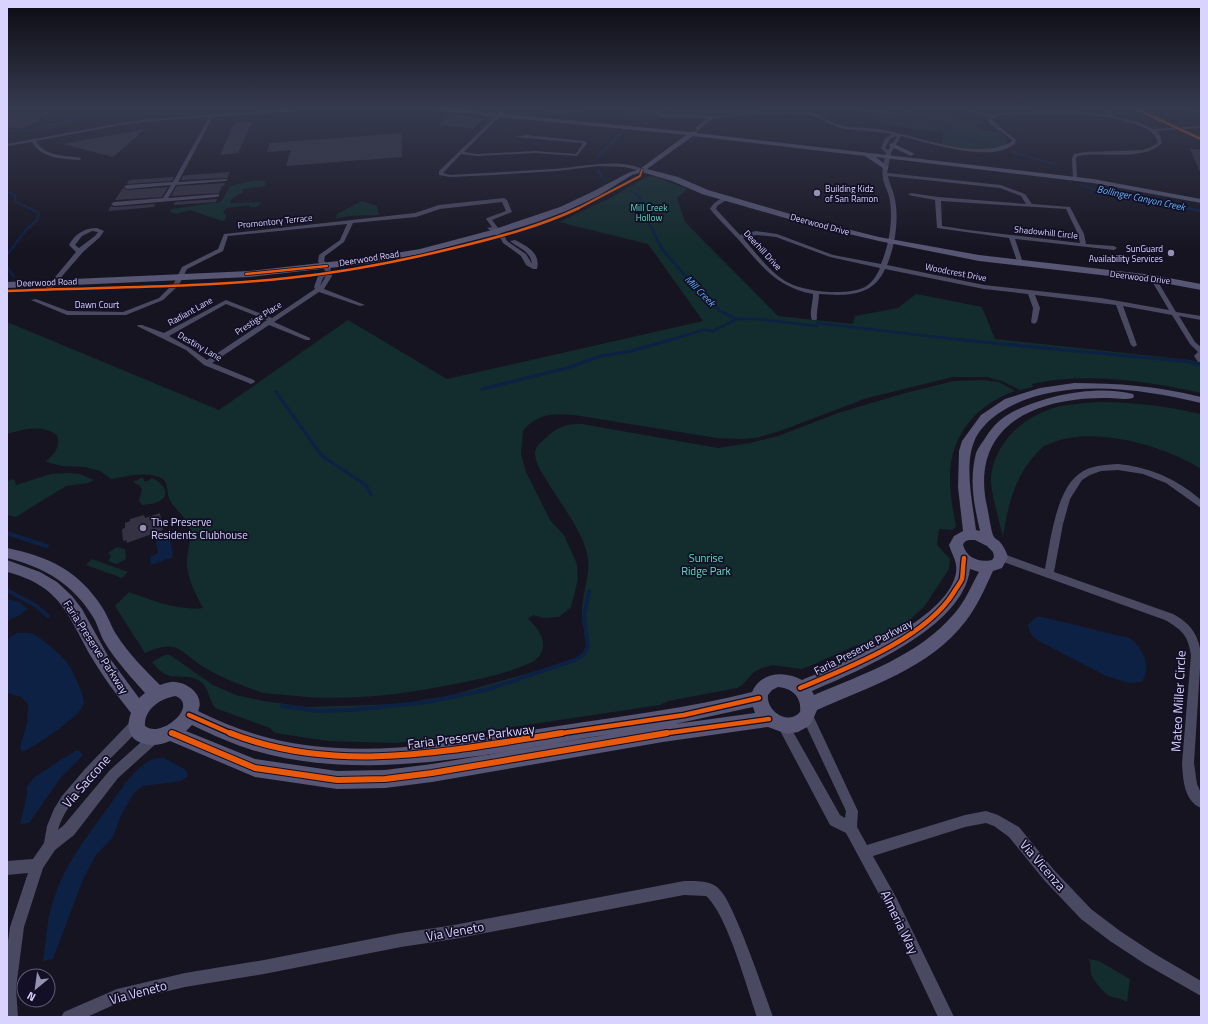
<svg xmlns="http://www.w3.org/2000/svg" width="1208" height="1024" font-family="'Titillium Web',sans-serif">
	<style>
		.green { fill: #132c2d }
		.water { fill: #0d2144 }
		.lines { fill: none; stroke-linecap: round; stroke-linejoin: round }
		.stream-far3 { stroke: #0d2144; stroke-width: 2 }
		.stream-far2 { stroke: #0d2144; stroke-width: 2.5 }
		.stream-far1 { stroke: #0d2144; stroke-width: 3 }
		.stream { stroke: #0d2144; stroke-width: 4 }
		.building { fill: #343243 }
		.street { fill: #4a4962; fill-rule: evenodd }
		.secondary { fill: #575674; fill-rule: evenodd }
		.cycleway-far3-casing { stroke: #130f26; stroke-width: 3.5 }
		.cycleway-far2-casing { stroke: #130f26; stroke-width: 4 }
		.cycleway-far1-casing { stroke: #130f26; stroke-width: 7 }
		.cycleway-casing { stroke: #130f26; stroke-width: 8 }
		.cycleway-far3 { stroke: #e8590c; stroke-width: 2 }
		.cycleway-far2 { stroke: #e8590c; stroke-width: 2.5 }
		.cycleway-far1 { stroke: #e8590c; stroke-width: 4.5 }
		.cycleway { stroke: #e8590c; stroke-width: 6 }
		.poi-dot { fill: #9591b1; stroke: #130f26; stroke-width: 1.5 }
		.labels { text-anchor: middle; dominant-baseline: central; stroke-width: 3.5; stroke-linejoin: round; paint-order: stroke }
		.far-poi-label { font-size: 9px; fill: #d9d4ff; stroke: #130f26; text-anchor: start }
		.far-park-label { font-size: 9px; fill: #5fe0c0; stroke: #130f26 }
		.far-street-label { font-size: 9px; fill: #d9d4ff; stroke: #130f26 }
		.far-water-label { font-size: 10px; font-style: italic; fill: #62b6ff; stroke: #130f26 }
		.poi-label { font-size: 11px; fill: #d9d4ff; stroke: #130f26; text-anchor: start }
		.park-label { font-size: 11px; fill: #5fe0c0; stroke: #130f26 }
		.street-label { font-size: 11px; fill: #d9d4ff; stroke: #130f26 }
		.near-street-label { font-size: 13px; fill: #d9d4ff; stroke: #130f26 }
	</style>
	<rect width="100%" height="100%" fill="#161421"/>
	<g class="green">
		<polygon points="540,108 842,108 698,115 668,118 645,117 638,120 623,119 625,115 623,112 606,109 589,111 578,115 544,112"/>
		<path d="M850,108H904L928,114L983,122L985,123L977,124V127L979,129C988,132 1004,129 1007,141L1005,145C986,153 961,147 942,144L943,132C928,130 875,127 869,114L856,111Z"/>
		<path d="M654,176L687,189L677,198L685,222L778,316L853,324L855,316L898,308L916,294L982,307L995,339L1191,360L1201,363V393C1145,381 1089,372 1032,384L1033,387L1020,390L1002,381L987,377H953L867,398L780,431L756,438L738,439L717,438L574,415C553,413 536,414 523,431L521,454L526,472L550,520L564,535L577,564L578,579L571,607L559,617L543,618L533,615L528,619C544,632 552,654 528,664C505,674 480,679 455,684C401,695 343,702 287,695C278,694 268,694 260,692C240,685 220,677 202,666C193,661 184,650 174,647C164,645 154,649 145,653L115,606L129,592C151,600 179,611 203,608C196,595 188,580 187,565C186,552 193,539 189,526C185,516 173,508 169,498C167,491 168,480 159,477C144,471 125,477 111,479L100,471L85,467L62,466L46,462C54,453 61,448 57,435C42,424 24,429 7,434V322L219,410L348,320L447,379L703,321L648,244L559,222L614,196L646,177Z"/>
		<polygon points="256,180 266,181 265,186 243,189 243,193 239,194 231,200 230,203 261,202 257,207 249,207 249,205 226,208 223,213 226,215 225,220 222,221 190,210 176,214 170,212 171,209 221,202 230,186"/>
		<path d="M362,201L377,206L379,215C364,216 351,214 336,219L337,214Z"/>
		<path d="M982,380L999,382L1015,391C975,405 949,437 950,480C950,495 953,511 956,526L955,528L952,530L939,529L937,545L950,559L949,569L924,607L904,625L866,645H857L810,666L801,669L773,665L762,668L754,672L742,685L737,688L668,701L660,705L433,739L395,743L328,741L275,733L270,728L215,708C209,700 209,688 200,681C190,674 178,679 167,675C161,673 156,667 152,662L164,655H170L213,685L236,695L263,701L308,707L399,704L452,695L574,660C597,649 582,634 582,616C581,594 592,574 587,553C582,531 559,501 547,481C542,473 535,463 535,453C535,446 541,442 547,437C558,426 567,424 582,424L718,448L750,443L778,436L838,413L905,393L954,381Z"/>
		<path d="M1097,402C1133,402 1166,406 1201,414V469C1166,446 1097,427 1057,441C1053,443 1047,444 1043,447C1016,471 1008,503 1003,537C1000,523 990,490 991,478C994,441 1026,414 1061,406C1073,404 1085,403 1097,402Z"/>
		<polygon points="67,473 80,474 94,480 88,483 66,486 16,517 7,515 7,481 14,479 16,485 51,474"/>
		<path d="M143,477L144,481H148L152,478C160,481 172,493 161,500C156,504 149,504 142,505L139,501L142,489L140,486L133,482Z"/>
		<polygon points="117,547 125,549 126,559 116,564 108,561 111,556 108,553"/>
		<polygon points="92,559 128,572 122,578 86,565"/>
		<path d="M1089,959L1099,961L1130,979L1127,1002C1121,998 1116,998 1109,996C1106,995 1092,979 1091,974C1090,969 1091,964 1089,959Z"/>
	</g>
	<g class="water">
		<polygon points="169,531 173,557 151,565 150,557 158,553 155,536"/>
		<polygon points="7,599 20,602 27,609 20,615 7,621"/>
		<path d="M1036,617H1042L1129,638C1144,648 1151,666 1142,682L1129,683L1106,676L1039,641C1032,637 1029,633 1028,625Z"/>
		<path d="M18,633C23,633 29,632 33,634C39,636 62,656 66,661C71,667 85,696 84,703C83,714 33,749 22,752L20,747L27,723L28,704L21,697L7,693V642L10,637Z"/>
		<polygon points="75,751 79,751 83,755 61,777 29,823 20,824 27,795 27,786 30,783 36,776"/>
		<path d="M157,758H164L186,770L188,776L181,781L143,786L134,793L121,815L113,837L96,855L84,877L53,959L43,961C46,940 47,918 54,898C65,865 86,837 107,809C120,792 135,764 157,758Z"/>
	</g>
	<g class="lines">
		<g class="stream-far3">
			<polyline points="623,108 633,111 632,120"/>
			<polyline points="885,108 947,127 966,138 986,145"/>
			<polyline points="7,131 32,130 74,120 152,108"/>
			<polyline points="1013,152 1054,164"/>
			<polyline points="595,159 626,129"/>
			<polyline points="598,170 602,178 606,181"/>
			<polyline points="1081,185 1093,189 1191,209"/>
			<polyline points="630,191 637,195 649,209"/>
			<polyline points="7,192 15,195 16,202 31,209"/>
		</g>
		<g class="stream-far2">
			<polyline points="649,208 647,219 662,249 704,297 720,311 737,319 758,319 817,326"/>
			<polyline points="1186,208 1201,211"/>
			<polyline points="7,255 25,231 37,220 39,213 29,208"/>
			<polyline points="7,267 14,277"/>
			<polyline points="817,323 945,338"/>
			<polyline points="946,338 972,341"/>
			<polyline points="667,341 703,330 713,331 737,319"/>
		</g>
		<g class="stream-far1">
			<polyline points="962,340 1191,362 1201,366"/>
			<polyline points="482,389 567,368 601,356 631,351 670,340"/>
			<polyline points="276,392 322,456 366,485 371,495"/>
		</g>
		<g class="stream">
			<polyline points="7,533 47,546"/>
			<polyline points="7,590 35,605 48,616"/>
			<polyline points="282,706 318,711 351,710 428,702 489,689 575,660 582,656 588,647 584,616 589,591"/>
		</g>
	</g>
	<g class="building">
		<polygon points="7,113 19,113 21,115 29,113 47,114 23,129 7,127"/>
		<polygon points="451,114 481,117 479,118 483,119 473,129 438,125"/>
		<polygon points="252,122 238,153 220,155 234,123"/>
		<polygon points="145,129 113,157 63,144"/>
		<polygon points="402,133 402,157 286,166 291,150 267,152 270,143"/>
		<polygon points="1190,149 1201,150 1201,174"/>
		<polygon points="230,172 227,178 181,180 183,176 188,175"/>
		<polygon points="174,177 172,181 127,184 129,180"/>
		<polygon points="225,183 224,186 222,186 219,193 171,196 177,186"/>
		<polygon points="168,187 162,197 115,200 123,188 127,190"/>
		<polygon points="217,199 216,202 174,205 175,202"/>
		<polygon points="155,204 154,207 108,211 111,206 114,207"/>
		<polygon points="160,513 163,530 127,543 126,540 123,541 122,529 125,528 125,523 130,521 130,519 144,515 145,518"/>
	</g>
	<g class="lines">
		<g class="street">
			<path d="M308,108H316L288,112L213,117L178,182L226,179L228,180L226,181L176,185L168,198L219,194V196L217,197L114,206L111,204L114,202L163,198L171,185L127,189L124,187L127,185L173,182L209,117L151,121L121,125L36,141C45,157 64,155 81,158V159L79,160C62,159 41,158 32,142L7,146V144L121,123L151,119Z"/>
			<path d="M667,108H672L662,111L660,114L716,116L760,112H810C820,114 827,122 838,124C852,129 868,127 883,130C920,136 976,161 1011,142L1012,140L990,124L988,120L990,117L957,109L956,108L993,115L999,113C1035,112 1072,108 1108,115L1109,114L1097,108H1101L1112,112V116L1138,122L1153,129L1201,126V128L1156,131L1160,135L1162,143C1142,162 1103,151 1078,156L1076,158L1077,179L1075,180L1073,179L1072,158L1074,154L1085,152L1143,150L1151,147L1158,143C1151,107 1028,114 999,115L994,117L992,120L994,122L1016,140L1015,144C1011,146 1007,149 1003,150C976,158 928,143 901,136L891,153L887,173L1001,185L1025,194L1032,204L1070,207L1084,234L1086,244L1114,246L1117,248L1114,250L1015,239L1023,263L1018,264L1009,238L937,228L935,200L908,195L911,193L938,197L1026,204L1021,196L1000,188L888,176C889,184 894,191 895,200C899,220 895,246 887,265L984,285L1101,298L1169,310L1150,278L1155,277L1176,312L1201,316V320L1179,316L1195,342L1201,347V362H1198L1194,356L1198,352L1190,344L1172,315L1123,306L1137,345L1134,347L1131,345L1116,305L1035,295L1040,308L1037,322L1034,324L1031,322L1033,308L1028,294L984,289L885,269C873,297 846,296 819,294C819,303 816,312 817,319L816,320H812C809,313 813,303 813,294C776,287 761,265 738,239C729,229 719,220 710,209C713,203 721,197 728,197V199L717,206L716,209L740,235L756,231L777,234L833,255L881,264C889,245 893,221 890,201C889,194 886,189 884,183C881,173 883,163 886,153L881,148L885,139L892,134C875,131 857,131 840,128C830,125 823,118 813,115C799,111 725,114 711,120C706,122 702,128 698,131L696,130V127L708,118L661,117L656,114L660,109ZM896,136L897,137L888,150L885,148L890,139ZM941,201L1066,209L1078,234L1080,243L968,230L942,226ZM756,235L776,237L830,257L880,268C877,275 872,283 865,287C848,296 806,292 789,283C770,273 757,254 743,238Z"/>
			<path d="M503,109L506,110L464,152L477,154L535,151L576,154L583,143L515,137L526,135L584,141L587,143L577,156L535,153L477,156L461,154L443,173L450,175C485,173 519,171 554,169C579,167 622,157 644,170L642,171L624,167L599,166L557,171L494,175L450,177L439,175V171Z"/>
			<polygon points="1188,109 1201,111 1201,113 1188,111"/>
			<path d="M504,198L507,200L512,212L492,220L499,229L497,231L505,237L507,241L526,254L532,264C530,250 519,249 510,241L515,240C527,246 541,253 537,269H533L526,265L521,256L503,243L501,239L487,228L492,227L486,219L487,218L506,211L502,202L440,209L416,217L353,223L344,242L325,256L324,261L330,266L332,276L324,289L365,305L360,306L319,292L274,322L310,338V340H306L269,325L212,363L254,380L255,382L251,384L204,365L186,350L137,326L138,325H142L164,333L226,300L272,318L315,289L314,287L318,276L325,272L324,267L318,262L319,255L340,240L347,224L228,236L223,251L187,269L179,285L163,300L126,315H67L31,300L36,299L68,311L123,312L159,298L174,283L182,267L218,249L224,234L415,213L439,205ZM326,276L320,286L323,278ZM226,304L267,320L207,360L190,348L169,336Z"/>
			<path d="M97,228L104,231L100,237L83,252L50,290H46V288L76,252L69,245C75,234 84,228 97,228ZM92,231L98,232L95,236L79,248L75,245L82,236Z"/>
			<path d="M1118,464C1150,467 1177,479 1201,500V508L1166,483L1143,474L1118,470L1101,471L1090,475L1082,480L1070,499L1063,524L1054,572L1173,614C1190,623 1198,634 1201,653L1194,763L1197,784L1201,793V808C1184,801 1183,779 1182,763L1191,655C1188,635 1182,630 1165,620L998,560L996,557L998,554L1001,553L1045,569C1050,543 1056,490 1079,474C1090,465 1105,465 1118,464Z"/>
			<polygon points="807,710 811,711 856,807 858,811 857,827 867,845 965,815 986,811 998,815 1019,827 1054,870 1091,909 1120,931 1155,954 1201,981 1201,996 1145,964 1110,941 1081,919 1044,880 1009,837 994,826 986,823 965,827 873,856 897,899 954,1017 938,1017 887,909 846,833 830,825 777,725 779,721 783,719 787,721 840,815 845,818 846,811 801,715 803,711"/>
			<path d="M136,718L140,720L142,724L140,728C116,755 67,796 58,830L64,825L110,770L150,734L154,732L158,734L160,738L158,742L118,778L74,835L55,850L43,868L24,927L16,988L18,1017H7V949L10,927L28,873L7,875V861L33,859L44,843L47,826L54,809L62,796L85,769L132,720Z"/>
			<path d="M684,881C694,881 708,880 717,887C726,895 731,908 736,919C750,951 761,984 773,1017H757C747,988 727,914 706,896L684,895L454,939L401,947L264,974L185,987L118,1003L87,1017H61L64,1012L117,989L185,973L264,960L401,933L454,925Z"/>
		</g>
		<g class="secondary">
			<polygon points="426,108 442,108 691,132 697,131 697,133 1093,179 1201,199 1201,203 1093,183 876,157 888,167 888,169 886,170 865,156 693,136 647,169 678,177 708,190 811,220 879,237 979,255 1153,275 1201,284 1201,290 1153,281 979,261 879,241 806,224 702,194 672,181 642,172 632,175 598,196 566,211 537,222 498,234 420,254 365,264 250,277 7,288 7,282 250,271 365,258 420,249 492,230 560,207 592,192 628,173 640,169 686,135 429,110"/>
			<polygon points="1131,108 1138,108 1201,137 1201,141"/>
			<polygon points="892,143 913,153 914,154 911,156 890,146 889,145"/>
			<path d="M1074,383C1117,383 1158,386 1201,397V403C1139,388 1055,376 999,413C989,420 978,430 974,442C964,466 973,506 976,530L980,531C974,505 969,480 976,453C978,448 981,444 984,440C990,430 998,420 1009,414C1040,396 1097,384 1133,394L1134,396L1133,398C1125,400 1116,398 1109,398C1100,398 1090,398 1081,399C1021,405 974,434 986,502C988,508 991,533 994,537C995,539 998,540 999,541C1003,545 1006,551 1008,557L1002,568L993,571C985,588 977,607 965,622C930,668 868,687 817,710L812,722L809,726L798,732L787,734L768,727L663,742L432,782L385,788L337,789L255,777L170,741C148,751 120,742 131,713C117,695 103,677 92,658C67,614 61,586 7,572V560L40,572L57,582L72,596L82,609L108,656L139,698L145,693C131,677 116,661 105,643C100,635 98,625 93,617C73,584 44,567 7,558V548C49,557 78,570 102,607C108,616 111,626 116,634C128,653 144,669 160,685C164,684 170,681 175,682C189,683 205,696 198,711C221,722 244,732 269,738C364,762 463,740 558,726C623,716 688,708 752,692C761,672 784,670 802,680C843,663 938,623 954,580C960,564 953,558 949,545L954,536L963,531L958,487L959,451L962,441L981,415L1005,399L1040,388ZM975,540L987,546L993,552L994,557L992,560C979,563 967,558 963,545C965,539 970,540 975,540ZM970,569L979,572C971,586 965,602 954,614C918,656 863,674 814,695L812,691C860,670 963,628 970,569ZM778,687C792,688 802,697 800,712C788,726 766,711 768,695L772,690ZM175,696C200,705 161,739 145,726C144,710 159,699 175,696ZM753,707L755,713L675,724ZM192,725C217,737 243,749 271,755C382,781 501,751 611,734L432,764L385,770L337,771L255,759L186,731Z"/>
		</g>
		<g class="cycleway-far3-casing">
			<g id="cycleway-far3">
				<polyline points="1134,108 1201,139"/>
				<polyline points="577,209 640,176 642,170"/>
			</g>
		</g>
		<g class="cycleway-far2-casing">
			<g id="cycleway-far2">
				<polyline points="246,274 327,266"/>
				<path d="M7,291C101,287 195,288 288,278C346,272 402,261 458,247C499,237 541,226 579,208"/>
			</g>
		</g>
		<g class="cycleway-far1-casing">
			<g id="cycleway-far1">
				<path d="M800,688C848,668 926,638 954,592C956,588 960,584 962,579C963,573 963,565 964,558"/>
				<polyline points="189,715 232,734"/>
				<polyline points="171,733 175,734"/>
				<polyline points="556,734 684,715 759,698"/>
				<polyline points="660,734 769,719"/>
			</g>
		</g>
		<g class="cycleway-casing">
			<g id="cycleway">
				<polyline points="172,733 255,768 337,780 385,779 432,773 667,733"/>
				<path d="M230,733C338,776 452,750 562,733"/>
			</g>
		</g>
		<use href="#cycleway-far3" class="cycleway-far3"/>
		<use href="#cycleway-far2" class="cycleway-far2"/>
		<use href="#cycleway-far1" class="cycleway-far1"/>
		<use href="#cycleway" class="cycleway"/>
	</g>
	<linearGradient id="sky" x2="0" y2="1"><stop stop-color="#0c0b12"/><stop offset="0.43" stop-color="#363a4e"/><stop offset="1" stop-color="#363a4e" stop-opacity="0"/></linearGradient>
	<rect width="1208" height="251" fill="url(#sky)"/>
	<g class="poi-dot">
		<circle cx="817" cy="193" r="4"/>
		<circle cx="1171" cy="253" r="4"/>
		<circle cx="143" cy="528" r="4"/>
	</g>
	<g class="labels">
		<g class="far-poi-label">
			<text x="825" y="188">Building Kidz<tspan x="825" dy="10">of San Ramon</tspan></text>
			<text x="1163" y="248" text-anchor="end">SunGuard<tspan x="1163" dy="10">Availability Services</tspan></text>
		</g>
		<g class="far-park-label">
			<text x="649" y="207">Mill Creek<tspan x="649" dy="10">Hollow</tspan></text>
		</g>
		<g class="far-street-label">
			<text transform="translate(275 221) rotate(-6)">Promontory Terrace</text>
			<text transform="translate(820 224) rotate(15)">Deerwood Drive</text>
			<text transform="translate(1046 232) rotate(6)">Shadowhill Circle</text>
			<text transform="translate(763 250) rotate(47)">Deerhill Drive</text>
			<text transform="translate(369 258) rotate(-9)">Deerwood Road</text>
			<text transform="translate(956 272) rotate(11)">Woodcrest Drive</text>
			<text transform="translate(1140 277) rotate(7)">Deerwood Drive</text>
			<text transform="translate(47 282) rotate(-2)">Deerwood Road</text>
			<text x="97" y="304">Dawn Court</text>
			<text transform="translate(190 311) rotate(-29)">Radiant Lane</text>
			<text transform="translate(258 318) rotate(-33)">Prestige Place</text>
			<text transform="translate(200 346) rotate(30)">Destiny Lane</text>
		</g>
		<g class="far-water-label">
			<text transform="translate(1141 198) rotate(12)">Bollinger Canyon Creek</text>
			<text transform="translate(700 291) rotate(46)">Mill Creek</text>
		</g>
		<g class="poi-label">
			<text x="151" y="522">The Preserve<tspan x="151" dy="13">Residents Clubhouse</tspan></text>
		</g>
		<g class="park-label">
			<text x="706" y="558">Sunrise<tspan x="706" dy="13">Ridge Park</tspan></text>
		</g>
		<g class="street-label">
			<text transform="translate(96 647) rotate(57)">Faria Preserve Parkway</text>
			<text transform="translate(863 647) rotate(-27)">Faria Preserve Parkway</text>
		</g>
		<g class="near-street-label">
			<text transform="translate(1178 701) rotate(-87)">Mateo Miller Circle</text>
			<text transform="translate(471 736) rotate(-7)">Faria Preserve Parkway</text>
			<text transform="translate(86 781) rotate(-49)">Via Saccone</text>
			<text transform="translate(1043 865) rotate(49)">Via Vicenza</text>
			<text transform="translate(900 922) rotate(64)">Almeria Way</text>
			<text transform="translate(455 931) rotate(-10)">Via Veneto</text>
			<text transform="translate(138 992) rotate(-15)">Via Veneto</text>
		</g>
	</g>
	<rect width="1208" height="1024" fill="none" stroke="#d9d4ff" stroke-width="16"/>
	<g transform="translate(36 988) rotate(209)"><circle r="19" fill="#130f26" stroke="#625e7d"/>
	<path d="M0-3L7 15L0 10L-7 15Z" fill="#9591b1"/>
	<text y="-6" font-size="11" font-weight="bold" text-anchor="middle" fill="#d9d4ff">N</text>
	</g>
</svg>
